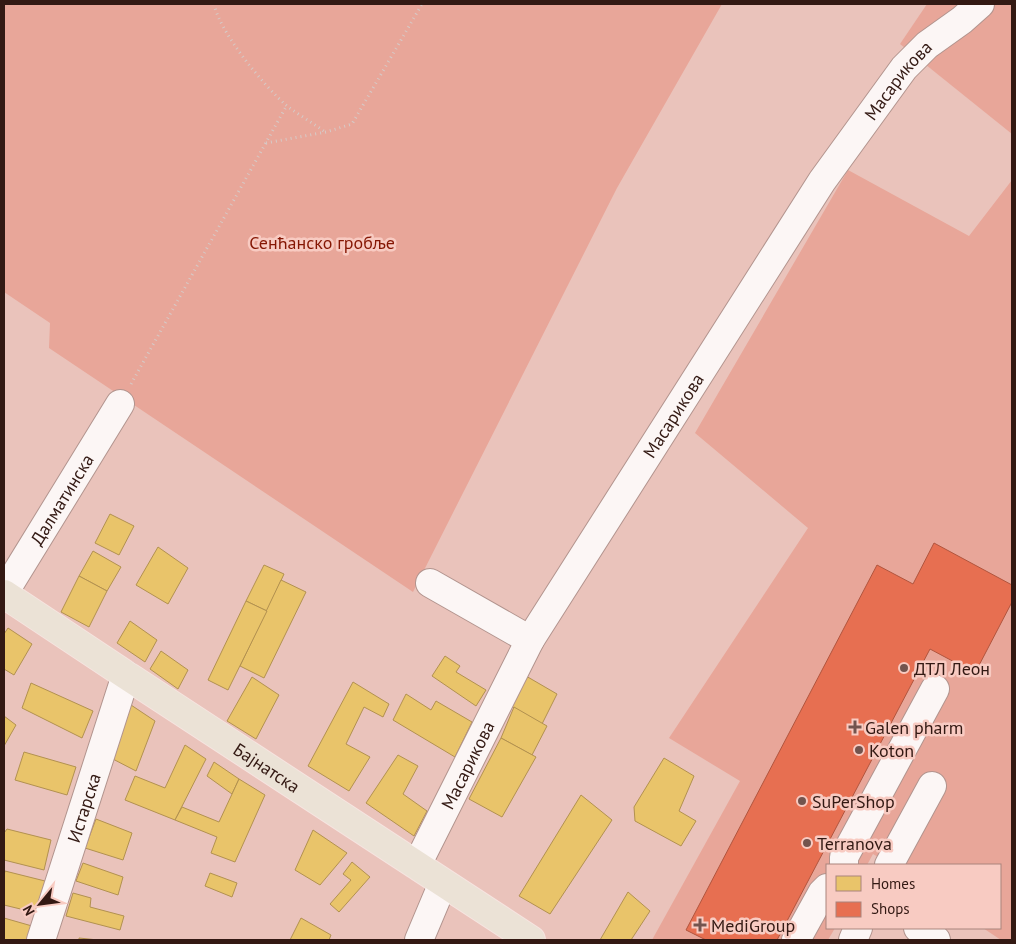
<svg xmlns="http://www.w3.org/2000/svg" width="1016" height="944" font-family="'PT Sans',sans-serif">
	<style>
		.green { fill: #e8a699 }
		.homes { fill: #e9c46a; stroke: #b29150 }
		.shops { fill: #e76f51; stroke: #b1553e }
		.lines { fill: none; stroke-linecap: round; stroke-linejoin: round }
		.minor-casing { stroke: #b2948e; stroke-width: 30 }
		.major-casing { stroke: #f6e4e0; stroke-width: 30 }
		.path { stroke: #d6cac7; stroke-width: 3; stroke-dasharray: 1 4; stroke-linecap: butt }
		.minor { stroke: #fcf6f5; stroke-width: 28 }
		.major { stroke: #ebe2d6; stroke-width: 28 }
		.poi-dot { fill: #73544e; stroke: #f8cbc2; stroke-width: 2 }
		.labels { text-anchor: middle; dominant-baseline: central; stroke-width: 5; stroke-linejoin: round; paint-order: stroke }
		.street-label { font-size: 18px; fill: #331913; stroke: #f8cbc2 }
		.park-label { font-size: 18px; fill: #851603; stroke: #f8cbc2 }
		.poi-label { font-size: 18px; fill: #331913; stroke: #f8cbc2; text-anchor: start }
	</style>
	<rect width="100%" height="100%" fill="#eac3bb"/>
	<g class="green">
		<polygon points="4,4 722,4 617,188 413,592 49,348 50,323 4,292"/>
		<polygon points="927,4 1012,4 1012,134 900,44"/>
		<polygon points="848,170 969,236 1012,180 1012,940 1001,940 983,928 1000,928 1000,865 891,865 873,854 867,865 827,865 827,928 835,928 828,940 652,940 740,781 669,738 808,528 695,433"/>
	</g>
	<g class="homes">
		<polygon points="110,514 134,526 119,555 95,543"/>
		<polygon points="158,547 188,568 168,604 136,585"/>
		<polygon points="93,551 121,567 107,591 79,576"/>
		<polygon points="264,565 284,574 267,611 246,601"/>
		<polygon points="79,576 107,591 89,627 61,612"/>
		<polygon points="281,580 306,592 264,678 240,666"/>
		<polygon points="246,601 267,611 228,690 208,680"/>
		<polygon points="130,621 157,640 145,662 117,643"/>
		<polygon points="8,628 32,644 14,675 4,669 4,634"/>
		<polygon points="161,651 188,670 178,689 150,669"/>
		<polygon points="445,656 460,666 456,672 486,690 476,706 432,676"/>
		<polygon points="526,676 557,694 542,724 511,706"/>
		<polygon points="252,677 279,695 256,739 227,721"/>
		<polygon points="353,682 389,704 383,717 364,707 346,744 370,757 349,791 308,766"/>
		<polygon points="31,683 93,711 82,738 22,708"/>
		<polygon points="406,694 431,710 436,701 472,722 455,757 393,720"/>
		<polygon points="128,703 155,721 136,771 109,757"/>
		<polygon points="514,707 547,726 532,755 501,738"/>
		<polygon points="4,716 16,725 4,746"/>
		<polygon points="501,738 536,757 502,817 469,799"/>
		<polygon points="185,745 206,759 175,820 125,800 135,776 165,788"/>
		<polygon points="24,752 76,767 67,795 15,780"/>
		<polygon points="398,755 418,766 403,794 427,811 414,836 366,803"/>
		<polygon points="664,758 694,776 679,811 696,821 681,846 635,821 634,807"/>
		<polygon points="214,762 239,779 232,794 207,776"/>
		<polygon points="239,779 265,795 235,862 211,853 217,837 175,820 182,807 219,822"/>
		<polygon points="581,795 612,820 550,914 519,896"/>
		<polygon points="96,819 132,833 123,860 85,848"/>
		<polygon points="7,829 51,840 44,870 4,860 4,833"/>
		<polygon points="313,830 347,853 320,885 295,870"/>
		<polygon points="352,862 370,877 339,912 330,904 351,880 343,874"/>
		<polygon points="83,863 123,877 118,895 76,881"/>
		<polygon points="5,871 45,881 37,913 4,905 4,876"/>
		<polygon points="210,873 237,883 232,897 205,886"/>
		<polygon points="628,892 650,911 631,940 600,940"/>
		<polygon points="73,893 91,898 90,907 124,916 120,930 66,916"/>
		<polygon points="4,918 32,926 28,940 4,940"/>
		<polygon points="301,918 331,935 329,940 290,940"/>
		<polygon points="79,938 98,940 79,940"/>
	</g>
	<polygon class="shops" points="934,543 1012,585 1012,602 975,673 930,649 777,940 706,940 686,930 877,565 913,584"/>
	<g class="lines">
		<g class="minor-casing">
			<g id="minor">
				<polyline points="430,583 530,640"/>
				<path id="s1" d="M4,593L120,404"/>
				<path id="s2" d="M417,865L530,640L822,181L904,68L927,45L962,20L980,4"/>
				<polyline points="844,865 844,857 935,689"/>
				<polyline points="889,865 932,786"/>
				<polyline points="918,928 936,940"/>
				<path id="s3" d="M41,940L126,675"/>
				<polyline points="419,940 443,883"/>
				<polyline points="796,940 822,893 827,888"/>
				<polyline points="853,940 858,928"/>
			</g>
		</g>
		<g class="major-casing">
			<g id="major">
				<path id="s4" d="M4,594L126,675L531,940"/>
			</g>
		</g>
		<g class="path">
			<path d="M214,4C220,33 264,86 287,106C299,115 313,123 325,132"/>
			<polyline points="266,143 326,132 352,124 422,4"/>
			<polyline points="131,384 287,105"/>
		</g>
		<use href="#minor" class="minor"/>
		<use href="#major" class="major"/>
	</g>
	<g class="poi-dot">
		<circle cx="904" cy="668" r="5"/>
		<path d="M852.5 719.5h5v5h5v5h-5v5h-5v-5h-5v-5h5z"/>
		<circle cx="859" cy="750" r="5"/>
		<circle cx="802" cy="801" r="5"/>
		<circle cx="807" cy="843" r="5"/>
		<path d="M697.5 917.5h5v5h5v5h-5v5h-5v-5h-5v-5h5z"/>
	</g>
	<g class="labels">
		<g class="street-label">
			<text stroke="none"><textPath href="#s2" startOffset="922">Масарикова</textPath></text>
			<text stroke="none"><textPath href="#s2" startOffset="518">Масарикова</textPath></text>
			<text stroke="none"><textPath href="#s1" startOffset="110">Далматинска</textPath></text>
			<text stroke="none"><textPath href="#s2" startOffset="112">Масарикова</textPath></text>
			<text stroke="none"><textPath href="#s4" startOffset="315">Бајнатска</textPath></text>
			<text stroke="none"><textPath href="#s3" startOffset="139">Истарска</textPath></text>
		</g>
		<g class="park-label">
			<text x="322" y="242">Сенћанско гробље</text>
		</g>
		<g class="poi-label">
			<text x="914" y="668">ДТЛ Леон</text>
			<text x="865" y="727">Galen pharm</text>
			<text x="869" y="750">Koton</text>
			<text x="812" y="801">SuPerShop</text>
			<text x="817" y="843">Terranova</text>
			<text x="711" y="925">MediGroup</text>
		</g>
	</g>
	<rect width="1016" height="944" fill="none" stroke="#331913" stroke-width="10"/>
	<rect x="826" y="864" width="175" height="65" fill="#f8cbc2" stroke="#a9847c"/>
	<rect x="836" y="876" width="25" height="15" fill="#e9c46a" stroke="#a9847c"/>
	<text x="871" y="889" font-size="15" fill="#331913">Homes</text>
	<rect x="836" y="902" width="25" height="15" fill="#e76f51" stroke="#a9847c"/>
	<text x="871" y="914" font-size="15" fill="#331913">Shops</text>
	<g transform="translate(40 904) rotate(241)" stroke="#f8cbc2" stroke-width="4" paint-order="stroke">
	<path d="M0-4L9 19L0 12L-9 19Z" fill="#331913"/>
	<text y="-8" font-size="14" font-weight="bold" text-anchor="middle" fill="#331913">N</text>
	</g>
</svg>
